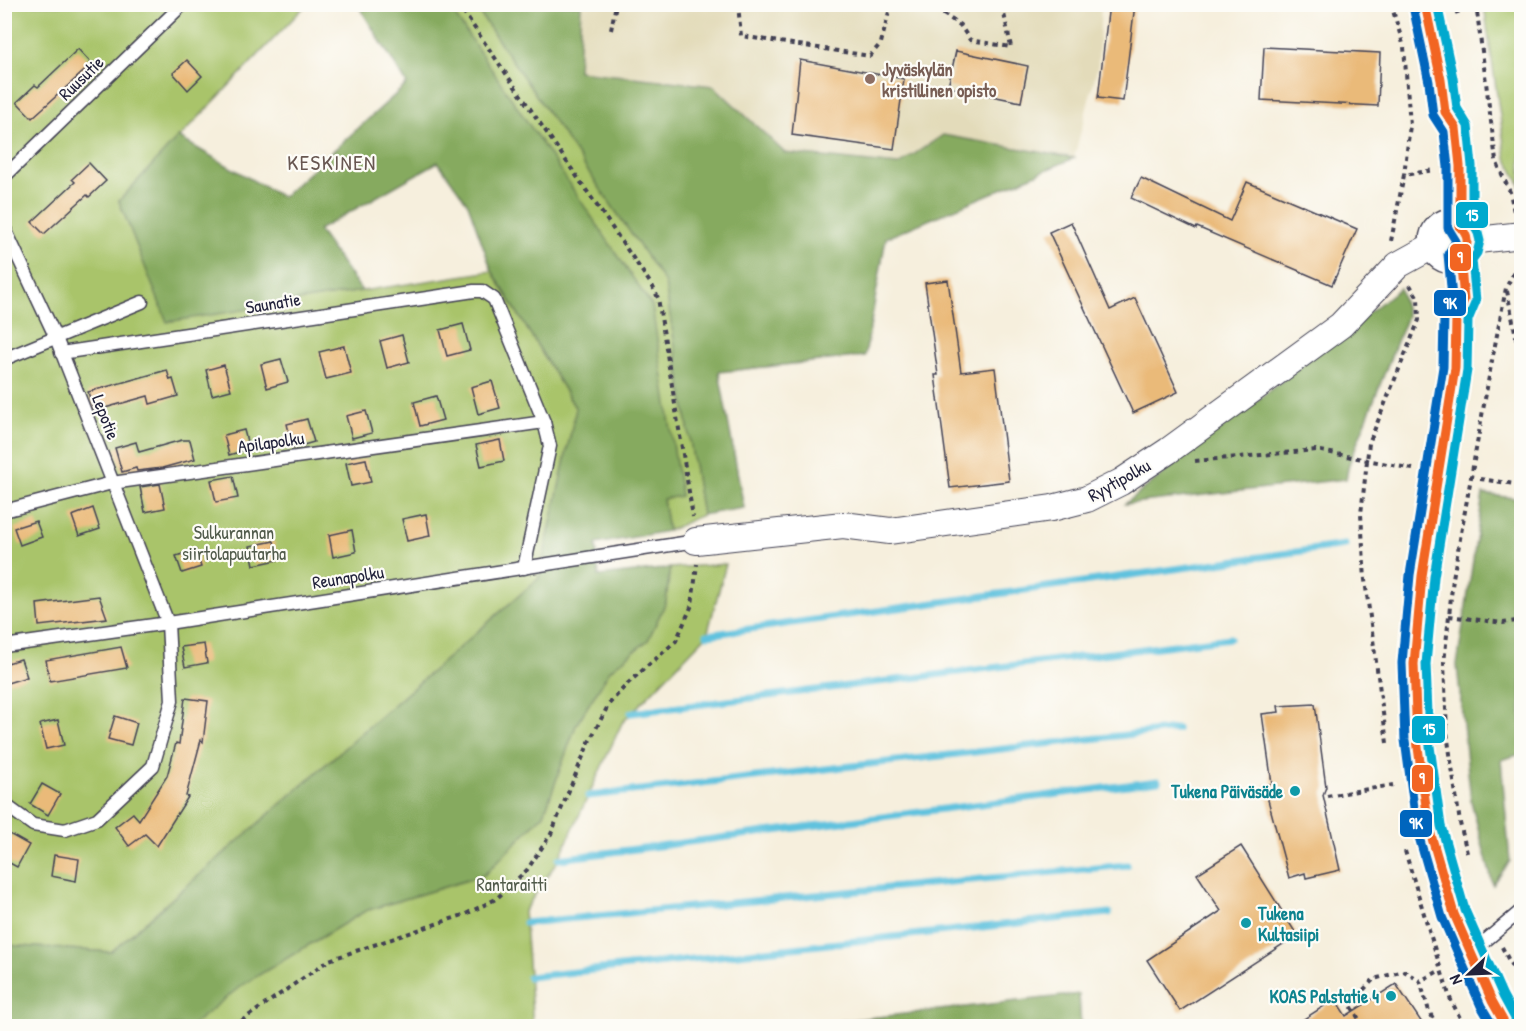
<svg xmlns="http://www.w3.org/2000/svg" width="1526" height="1031" font-family="'Patrick Hand',sans-serif">
	<style>
		.built { fill: #e3dbba }
		.green { fill: #a9c46a; stroke: #667352; stroke-width: 1.5 }
		.forest { fill: #86aa5e; stroke: #54664c; stroke-width: 1.5 }
		.lines { fill: none; stroke-linecap: round; stroke-linejoin: round }
		.stream { stroke: #60c2de; stroke-width: 7 }
		.building { fill: #eaba79 }
		.service-casing { stroke: #424153; stroke-width: 15 }
		.minor-casing { stroke: #424153; stroke-width: 28 }
		.secondary-casing { stroke: #424153; stroke-width: 36 }
		.path { stroke: #424153; stroke-width: 4; stroke-dasharray: 4.5 4.5; stroke-linecap: butt }
		.service { stroke: #fff; stroke-width: 12 }
		.minor { stroke: #fff; stroke-width: 26 }
		.secondary { stroke: #fff; stroke-width: 33 }
		.bus-1-casing { stroke: #fdfcf7; stroke-width: 14 }
		.bus-2-casing { stroke: #fdfcf7; stroke-width: 14 }
		.bus-3-casing { stroke: #fdfcf7; stroke-width: 14 }
		.bus-1 { stroke: #f26522; stroke-width: 9 }
		.bus-2 { stroke: #0065bd; stroke-width: 9 }
		.bus-3 { stroke: #00a9ce; stroke-width: 9 }
		.education-dot { fill: #8d6e63; stroke: #fdfcf7; stroke-width: 2 }
		.culture-dot { fill: #0f9aa8; stroke: #fdfcf7; stroke-width: 2 }
		.labels { text-anchor: middle; dominant-baseline: central; stroke-width: 4.5; stroke-linejoin: round; paint-order: stroke }
		.education-label { font-size: 18px; font-weight: bold; fill: #785e54; stroke: #fdfcf7; text-anchor: start }
		.street-label { font-size: 18px; fill: #22223b; stroke: #fdfcf7 }
		.park-label { font-size: 18px; fill: #515b4b; stroke: #fdfcf7 }
		.culture-label { font-size: 18px; font-weight: bold; fill: #0d838f; stroke: #fdfcf7; text-anchor: end }
		.quarter-label { font-size: 21px; letter-spacing: 1.5px; fill: #685751; stroke: #fdfcf7 }
		.line-badge { stroke: #fdfcf7; stroke-width: 2 }
		.badge-label { font-size: 16px; text-anchor: middle; font-weight: bold; fill: #fff }
	</style>
	<rect width="100%" height="100%" fill="#fdfcf7"/>
	<filter id="ink" filterUnits="userSpaceOnUse"><feTurbulence type="fractalNoise" baseFrequency=".0167" numOctaves="2"/><feDisplacementMap in="SourceGraphic" scale="12" xChannelSelector="R" yChannelSelector="G"/><feConvolveMatrix kernelMatrix="1 2 1 2 8 2 1 2 1" color-interpolation-filters="sRGB"/></filter>
	<filter id="wash" filterUnits="userSpaceOnUse"><feTurbulence type="fractalNoise" baseFrequency=".008" numOctaves="4" result="noise"/><feDisplacementMap in="SourceGraphic" scale="24" xChannelSelector="R" yChannelSelector="G"/><feGaussianBlur stdDeviation="1.35" result="paint"/><feColorMatrix in="noise" values="0 0 0 0 0 0 0 0 0 0 0 0 0 0 0 0 0 1.4 0 .05"/><feComposite in="paint" operator="in"/></filter>
	<g filter="url(#wash)">
		<rect width="100%" height="100%" fill="#f6efdd"/>
		<polygon class="built" points="581,5 1101,5 1098,65 1074,158 943,135 899,165 785,153 714,86 578,71"/>
		<g class="green">
			<polygon points="5,5 306,5 119,201 167,321 492,271 576,409 539,578 111,952 5,945"/>
			<polygon points="448,5 474,5 665,283 702,515 668,531 663,499 681,496"/>
			<polygon points="1484,5 1521,5 1521,191 1520,184 1506,158"/>
			<polygon points="726,564 707,635 622,723 559,859 524,911 533,1026 191,1026 242,985 365,911 484,875 544,814 576,725 610,670 648,640 666,602 670,568"/>
		</g>
		<g class="forest">
			<polygon points="358,5 448,5 652,306 681,496 663,499 668,531 596,544 599,576 670,568 666,602 648,640 610,670 576,725 544,814 484,875 365,911 242,985 191,1026 5,1026 4,945 111,952 539,578 576,409 492,271 468,204 438,162 318,230 362,291 167,322 119,201 178,137 282,197 407,84"/>
			<polygon points="474,5 581,5 578,71 714,86 785,153 898,165 943,135 1074,158 886,238 865,356 719,372 744,508 702,515 665,283"/>
			<polygon points="1400,288 1407,316 1349,464 1346,479 1125,504"/>
			<polygon points="1483,494 1522,499 1521,754 1501,760 1510,861 1493,885 1471,801 1457,665"/>
			<polygon points="1079,994 1081,1026 799,1026"/>
		</g>
		<g class="lines">
			<g class="stream">
				<polyline points="707,635 1345,545"/>
				<polyline points="631,713 1230,638"/>
				<polyline points="588,796 1177,729"/>
				<polyline points="559,859 1158,781"/>
				<polyline points="525,923 1127,865"/>
				<polyline points="529,977 1109,913"/>
			</g>
		</g>
		<g id="blocks">
			<g class="building">
				<polygon points="1109,4 1135,4 1123,101 1098,98"/>
				<polygon points="1264,47 1380,53 1378,106 1261,100"/>
				<polygon points="78,49 92,64 32,118 17,102 35,85 38,87"/>
				<polygon points="956,51 1028,66 1021,102 948,87"/>
				<polygon points="187,60 202,76 188,90 173,73"/>
				<polygon points="800,60 904,79 894,149 792,135"/>
				<polygon points="89,163 106,181 89,197 87,195 44,234 32,222 75,182 72,179"/>
				<polygon points="1141,178 1230,221 1247,182 1357,229 1332,285 1197,227 1196,229 1131,198"/>
				<polygon points="1071,222 1110,310 1135,298 1178,392 1133,413 1049,232"/>
				<polygon points="948,280 961,372 995,368 1009,481 950,488 935,375 938,375 925,283"/>
				<polygon points="463,324 470,350 447,356 440,330"/>
				<polygon points="402,335 409,362 387,368 380,341"/>
				<polygon points="344,346 351,373 326,379 319,352"/>
				<polygon points="281,359 288,382 267,388 261,364"/>
				<polygon points="224,365 231,390 212,395 206,370"/>
				<polygon points="167,370 170,380 173,379 178,396 150,404 148,396 94,411 88,392"/>
				<polygon points="492,381 500,408 478,414 471,387"/>
				<polygon points="436,396 443,420 420,426 414,402"/>
				<polygon points="366,411 372,433 352,438 346,416"/>
				<polygon points="307,419 314,442 293,448 287,424"/>
				<polygon points="244,430 249,449 229,455 224,435"/>
				<polygon points="182,440 190,440 195,459 162,468 137,471 136,468 122,472 115,448 136,442 139,452"/>
				<polygon points="500,440 504,461 481,466 476,445"/>
				<polygon points="366,459 371,482 351,486 346,463"/>
				<polygon points="233,476 238,498 216,502 211,480"/>
				<polygon points="160,484 165,508 145,512 140,487"/>
				<polygon points="93,508 100,529 79,536 72,516"/>
				<polygon points="426,514 430,536 407,541 402,519"/>
				<polygon points="36,521 42,537 20,545 14,528"/>
				<polygon points="352,530 356,552 333,557 329,535"/>
				<polygon points="274,541 278,560 254,565 250,546"/>
				<polygon points="196,550 201,567 182,573 176,556"/>
				<polygon points="99,596 107,618 39,626 37,604"/>
				<polygon points="204,644 207,663 185,667 181,647"/>
				<polygon points="121,647 127,668 50,681 46,660"/>
				<polygon points="21,659 27,677 4,684 4,664"/>
				<polygon points="185,698 208,701 203,742 201,740 186,796 188,797 157,846 145,834 129,846 115,827 133,813 139,820 167,776 176,743 179,744"/>
				<polygon points="1315,704 1326,787 1323,795 1340,870 1306,878 1305,873 1289,878 1264,785 1272,784 1262,714 1279,712 1278,706"/>
				<polygon points="115,716 137,723 131,745 108,739"/>
				<polygon points="58,720 64,745 46,749 40,724"/>
				<polygon points="42,784 60,794 48,815 30,804"/>
				<polygon points="4,831 29,845 17,867 4,860"/>
				<polygon points="1241,846 1297,935 1180,1011 1147,960 1221,911 1197,874"/>
				<polygon points="54,855 79,859 76,881 51,876"/>
				<polygon points="1396,984 1424,1026 1293,1026 1335,999 1346,1016"/>
			</g>
		</g>
	</g>
	<g filter="url(#ink)">
		<use href="#blocks" fill-opacity="0" stroke="#424153" stroke-width="1.5"/>
		<g class="lines">
			<g class="service-casing">
				<g id="service">
					<polyline points="4,177 183,4"/>
					<polyline points="4,227 56,338 168,623 172,701 153,766 97,819 65,830 33,825 4,804"/>
					<polyline points="61,353 474,291 482,291 494,299 544,422 550,446 524,568"/>
					<polyline points="4,359 142,302"/>
					<polyline points="4,511 112,483 544,422"/>
					<polyline points="4,646 168,623 696,541"/>
					<polyline points="1472,952 1522,910"/>
				</g>
			</g>
			<g class="minor-casing">
				<g id="minor">
					<polyline points="1469,241 1522,235"/>
					<polyline points="696,541 843,525 890,531 1052,508 1087,499 1121,482 1168,451 1341,325 1398,265 1436,244"/>
				</g>
			</g>
			<g class="secondary-casing">
				<g id="secondary">
					<polyline points="1425,4 1441,80 1445,112 1456,128 1460,166 1460,227"/>
					<circle cx="1452" cy="241" r="16"/>
					<polyline points="1460,255 1464,300 1456,317 1455,368 1422,576 1414,664 1417,740 1429,828 1454,914 1492,1001 1506,1026"/>
				</g>
			</g>
			<g class="path">
				<polyline points="458,4 653,287 658,298 693,517"/>
				<polyline points="738,4 741,36 870,56 881,43 891,4"/>
				<polyline points="928,4 960,25 970,40 1011,47 1002,4"/>
				<polyline points="1391,4 1404,47 1410,125 1404,175"/>
				<polyline points="1476,4 1496,161 1510,192 1514,212"/>
				<polyline points="1455,13 1476,5"/>
				<polyline points="611,30 616,4"/>
				<polyline points="1391,241 1404,175 1434,170"/>
				<polyline points="1507,291 1522,367"/>
				<polyline points="1195,461 1316,450 1413,469"/>
				<polyline points="1480,479 1522,485"/>
				<polyline points="1521,485 1522,477"/>
				<polyline points="1449,616 1503,623 1522,620"/>
				<polyline points="1387,743 1365,580 1361,514 1369,443 1419,320 1418,298 1410,285"/>
				<polyline points="1327,796 1393,785"/>
				<polyline points="1405,851 1441,970 1450,998 1464,1026"/>
				<polyline points="1467,853 1460,823 1447,733 1444,663 1453,578 1490,371 1506,288 1518,264 1518,258"/>
				<polyline points="1502,947 1522,986"/>
				<polyline points="234,1026 329,960 466,914 496,899 527,870 551,834 589,742 609,704 627,684 676,641 692,605 697,564"/>
				<polyline points="1363,1026 1350,1004 1374,979 1404,971 1420,981"/>
				<polyline points="1437,1026 1429,1011 1420,981 1441,970"/>
			</g>
			<use href="#service" class="service"/>
			<use href="#minor" class="minor"/>
			<use href="#secondary" class="secondary"/>
			<g class="bus-1-casing">
				<path id="bus-1" d="M1425,4L1441,80L1445,112L1456,128L1460,166V227C1469,236 1470,246 1460,255L1464,300L1456,317L1455,368L1422,576L1414,664L1417,740L1429,828L1454,914L1492,1001L1506,1026"/>
			</g>
			<g class="bus-2-casing">
				<polyline id="bus-2" points="1413,6 1429,82 1433,115 1444,132 1448,167 1448,228 1456,241 1448,254 1452,298 1444,316 1443,367 1410,575 1402,663 1405,740 1417,830 1442,917 1481,1006 1493,1026"/>
			</g>
			<g class="bus-3-casing">
				<polyline id="bus-3" points="1437,4 1453,78 1457,108 1468,126 1472,166 1472,222 1478,233 1480,241 1477,253 1472,260 1476,301 1468,320 1467,370 1434,577 1426,664 1429,739 1441,826 1465,910 1503,996 1516,1020"/>
			</g>
			<use href="#bus-1" class="bus-1"/>
			<use href="#bus-2" class="bus-2"/>
			<use href="#bus-3" class="bus-3"/>
		</g>
	</g>
	<circle class="education-dot" cx="870" cy="79" r="6"/>
	<g class="culture-dot">
		<circle cx="1295" cy="791" r="6"/>
		<circle cx="1246" cy="923" r="6"/>
		<circle cx="1391" cy="996" r="6"/>
	</g>
	<g class="labels">
		<g class="education-label">
			<text x="882" y="69">Jyväskylän<tspan x="882" dy="21">kristillinen opisto</tspan></text>
		</g>
		<g class="street-label">
			<text transform="translate(81 78) rotate(-44)">Ruusutie</text>
			<text transform="translate(273 303) rotate(-9)">Saunatie</text>
			<text transform="translate(106 417) rotate(69)">Lepotie</text>
			<text transform="translate(271 442) rotate(-8)">Apilapolku</text>
			<text transform="translate(1119 480) rotate(-29)">Ryytipolku</text>
			<text transform="translate(348 577) rotate(-9)">Reunapolku</text>
		</g>
		<g class="park-label">
			<text x="234" y="532">Sulkurannan<tspan x="234" dy="21">siirtolapuutarha</tspan></text>
			<text x="512" y="884">Rantaraitti</text>
		</g>
		<g class="culture-label">
			<text x="1283" y="791">Tukena Päiväsäde</text>
			<text x="1258" y="913" text-anchor="start">Tukena<tspan x="1258" dy="21">Kultasiipi</tspan></text>
			<text x="1379" y="996">KOAS Palstatie 4</text>
		</g>
		<g class="quarter-label">
			<text x="332" y="162">KESKINEN</text>
		</g>
	</g>
	<g class="line-badge">
		<rect x="1455" y="201" width="34" height="28" rx="6" fill="#00a9ce"/>
		<rect x="1449" y="243" width="23" height="29" rx="6" fill="#f26522"/>
		<rect x="1433" y="289" width="34" height="28" rx="6" fill="#0065bd"/>
		<rect x="1411" y="715" width="35" height="29" rx="6" fill="#00a9ce"/>
		<rect x="1411" y="764" width="23" height="29" rx="6" fill="#f26522"/>
		<rect x="1399" y="809" width="34" height="29" rx="6" fill="#0065bd"/>
	</g>
	<g class="badge-label">
		<text x="1472" y="221">15</text>
		<text x="1460" y="263">9</text>
		<text x="1450" y="309">9K</text>
		<text x="1429" y="735">15</text>
		<text x="1422" y="784">9</text>
		<text x="1416" y="829">9K</text>
	</g>
	<rect width="1526" height="1031" fill="none" stroke="#fdfcf7" stroke-width="24"/>
	<g transform="translate(1469 974) rotate(247)" stroke="#fdfcf7" stroke-width="4.5" paint-order="stroke">
	<path d="M0-4.5L10 22L0 15L-10 22Z" fill="#22223b"/>
	<text y="-9" font-size="16" font-weight="bold" text-anchor="middle" fill="#22223b">N</text>
	</g>
</svg>
